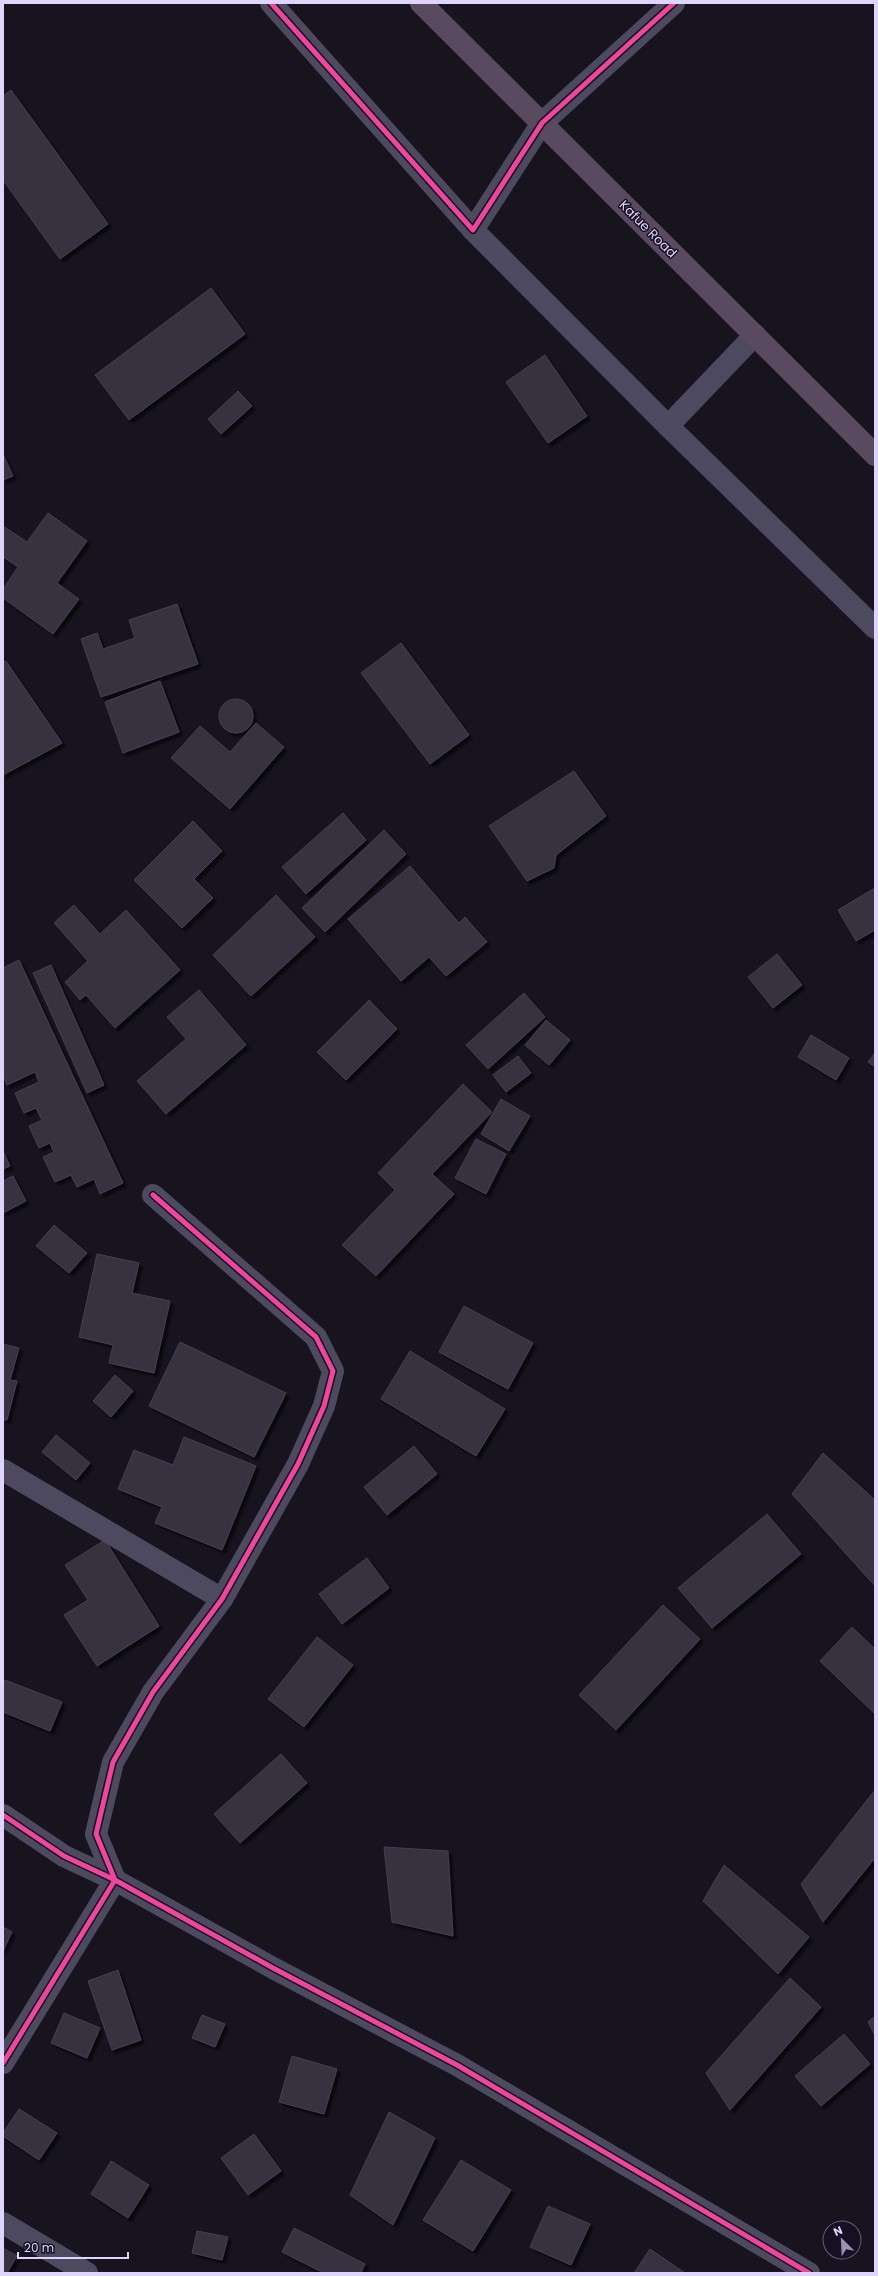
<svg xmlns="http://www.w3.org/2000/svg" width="878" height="2276" font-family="Poppins,sans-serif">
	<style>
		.building { fill: #373241; stroke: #453f52; filter: url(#shadow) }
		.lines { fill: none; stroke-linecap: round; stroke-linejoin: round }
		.minor { stroke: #4d4a5f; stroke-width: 22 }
		.trunk { stroke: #5a4a60; stroke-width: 22 }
		.cycleway-casing { stroke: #161023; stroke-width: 8 }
		.cycleway { stroke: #ed469a; stroke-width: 5 }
		.labels { text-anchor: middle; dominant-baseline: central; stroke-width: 3; stroke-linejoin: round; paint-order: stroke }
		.street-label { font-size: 13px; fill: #dfd5fc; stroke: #161023 }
	</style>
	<defs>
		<filter id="shadow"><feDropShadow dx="3.5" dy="3.5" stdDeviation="1" flood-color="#0009"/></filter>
	</defs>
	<rect width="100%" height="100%" fill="#17141f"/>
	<g class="building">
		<polygon points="11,90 108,224 60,259 3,180 3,96"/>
		<polygon points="211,288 245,334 129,420 95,375"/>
		<polygon points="545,355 587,416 548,443 506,382"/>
		<polygon points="238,391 252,406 221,434 208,419"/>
		<polygon points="3,454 13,476 3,480"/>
		<polygon points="48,513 87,541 57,583 79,599 53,634 3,598 3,589 18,567 3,557 3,526 27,542"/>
		<polygon points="177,604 198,664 101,697 81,639 97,633 103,649 135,638 129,620"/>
		<polygon points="401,643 469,735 430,764 361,673"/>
		<polygon points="6,661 62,743 3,775 3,662"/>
		<polygon points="160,681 179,732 123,753 105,702"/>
		<circle cx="236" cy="716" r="17"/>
		<polygon points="256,723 284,747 230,809 171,758 200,726 230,752"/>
		<polygon points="574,771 606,816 556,855 554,868 527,881 489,826"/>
		<polygon points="343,813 366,840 306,894 282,867"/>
		<polygon points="193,821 222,851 194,879 213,898 182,928 134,880"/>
		<polygon points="384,830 406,854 325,932 302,908"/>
		<polygon points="410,866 459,923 465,917 487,942 446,976 429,957 401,981 348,919"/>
		<polygon points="875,888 875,930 856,941 838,910"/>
		<polygon points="276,895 315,937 251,996 213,955"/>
		<polygon points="74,905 100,934 126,910 180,970 115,1028 86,995 80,1000 65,982 88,961 54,923"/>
		<polygon points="777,954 802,985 773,1008 748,977"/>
		<polygon points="19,960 123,1183 100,1194 94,1179 77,1187 71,1175 55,1182 43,1157 54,1152 50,1143 39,1148 29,1126 42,1120 36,1108 24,1113 15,1093 39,1082 35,1072 7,1085 3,1075 3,968"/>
		<polygon points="51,965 104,1085 87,1093 33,973"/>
		<polygon points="199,990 246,1045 166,1114 137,1081 186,1039 167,1017"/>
		<polygon points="524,993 545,1017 488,1069 466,1045"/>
		<polygon points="369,1000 397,1029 346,1080 317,1052"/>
		<polygon points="546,1020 570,1040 549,1065 525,1045"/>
		<polygon points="811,1035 849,1058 836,1080 798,1057"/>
		<polygon points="875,1053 875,1067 868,1062"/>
		<polygon points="518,1056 531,1073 506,1092 493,1075"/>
		<polygon points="463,1084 492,1112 432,1174 454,1194 376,1276 342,1245 395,1190 378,1173"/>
		<polygon points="501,1099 530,1116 509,1151 481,1134"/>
		<polygon points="476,1139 506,1154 486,1194 455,1178"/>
		<polygon points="3,1151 10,1166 3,1169"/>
		<polygon points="13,1176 26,1201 3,1213 3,1181"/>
		<polygon points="54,1225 87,1253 69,1273 36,1246"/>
		<polygon points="97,1254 139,1263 132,1293 170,1301 154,1373 109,1363 113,1345 79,1337"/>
		<polygon points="464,1306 533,1343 508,1389 439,1352"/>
		<polygon points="180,1342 286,1393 254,1457 149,1406"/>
		<polygon points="3,1344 19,1348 10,1380 17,1381 7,1420 3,1420"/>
		<polygon points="410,1351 505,1409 476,1456 381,1399"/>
		<polygon points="115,1375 133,1391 111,1417 93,1401"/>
		<polygon points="56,1435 90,1463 76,1480 42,1452"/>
		<polygon points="184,1437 256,1466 222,1550 155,1523 162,1507 118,1489 134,1450 173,1465"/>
		<polygon points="414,1446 437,1474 387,1515 364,1487"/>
		<polygon points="823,1453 875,1500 875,1586 792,1494"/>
		<polygon points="767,1514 801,1554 712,1628 678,1588"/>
		<polygon points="105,1540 159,1626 97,1666 64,1615 88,1600 65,1565"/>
		<polygon points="367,1558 389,1588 342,1624 319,1594"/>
		<polygon points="663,1605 700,1639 616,1730 579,1695"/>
		<polygon points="852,1627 875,1649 875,1714 820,1661"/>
		<polygon points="317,1637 353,1665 304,1727 268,1699"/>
		<polygon points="5,1680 62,1702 50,1731 3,1712 3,1686"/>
		<polygon points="281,1754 307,1783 240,1843 214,1814"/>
		<polygon points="875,1790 875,1858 823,1922 801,1884"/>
		<polygon points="384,1847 448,1851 453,1936 392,1922"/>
		<polygon points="724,1865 809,1937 778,1974 703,1901"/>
		<polygon points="3,1927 12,1932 3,1951"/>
		<polygon points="118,1970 141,2040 112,2050 88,1981"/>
		<polygon points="790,1978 821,2007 730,2110 706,2073"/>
		<polygon points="64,2013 100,2028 87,2058 51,2043"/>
		<polygon points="202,2015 225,2024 215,2047 192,2038"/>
		<polygon points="875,2016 875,2035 868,2022"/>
		<polygon points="844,2034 870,2064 821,2106 795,2076"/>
		<polygon points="292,2056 337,2069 324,2114 279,2102"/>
		<polygon points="19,2109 57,2133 39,2160 3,2136 3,2133"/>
		<polygon points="389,2112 435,2138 393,2225 350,2195"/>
		<polygon points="254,2134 281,2171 248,2195 221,2158"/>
		<polygon points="461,2160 511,2190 473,2251 423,2220"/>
		<polygon points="111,2161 149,2185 128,2218 91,2194"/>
		<polygon points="548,2206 590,2224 571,2265 530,2247"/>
		<polygon points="294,2228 365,2264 361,2273 324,2273 282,2252"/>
		<polygon points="197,2231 228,2237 222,2260 192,2253"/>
		<polygon points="3,2248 17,2256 7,2273 3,2273"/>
		<polygon points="650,2249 685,2273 634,2273"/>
	</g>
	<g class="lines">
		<g class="minor">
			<polyline points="271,3 473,230 542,123 674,3"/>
			<polyline points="473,230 668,426 875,628"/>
			<polyline points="668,426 755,335"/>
			<polyline points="3,1470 222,1599"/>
			<polyline points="3,1815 64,1856 115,1880 273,1968 457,2065 809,2273"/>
			<polyline points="3,2063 115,1880 96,1834 113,1762 153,1692 222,1599 298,1464 324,1406 333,1371 316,1337 153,1195"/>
			<polyline points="3,2223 87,2273"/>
		</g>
		<polyline class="trunk" points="421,3 875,455"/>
		<g class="cycleway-casing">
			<g id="cycleway">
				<polyline points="271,3 473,230 542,123 674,3"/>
				<polyline points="3,1815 64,1856 115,1880 273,1968 457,2065 809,2273"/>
				<polyline points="3,2063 115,1880 96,1834 113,1762 153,1692 222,1599 298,1464 324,1406 333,1371 316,1337 153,1195"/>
			</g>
		</g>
		<use href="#cycleway" class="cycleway"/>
	</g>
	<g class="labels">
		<g class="street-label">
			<text transform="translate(648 229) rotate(45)">Kafue Road</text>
		</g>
	</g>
	<rect width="878" height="2276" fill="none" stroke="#dfd5fc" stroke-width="8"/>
	<g transform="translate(842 2240) rotate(336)"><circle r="19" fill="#161023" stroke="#665f7a"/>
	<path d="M0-3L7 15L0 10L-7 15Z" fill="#9991af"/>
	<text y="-6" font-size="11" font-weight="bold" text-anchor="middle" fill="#dfd5fc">N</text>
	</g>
	<path d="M18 2252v6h110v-6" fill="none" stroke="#dfd5fc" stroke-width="2"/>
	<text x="24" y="2252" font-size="12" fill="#dfd5fc" stroke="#161023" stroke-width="3" paint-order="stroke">20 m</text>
</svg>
